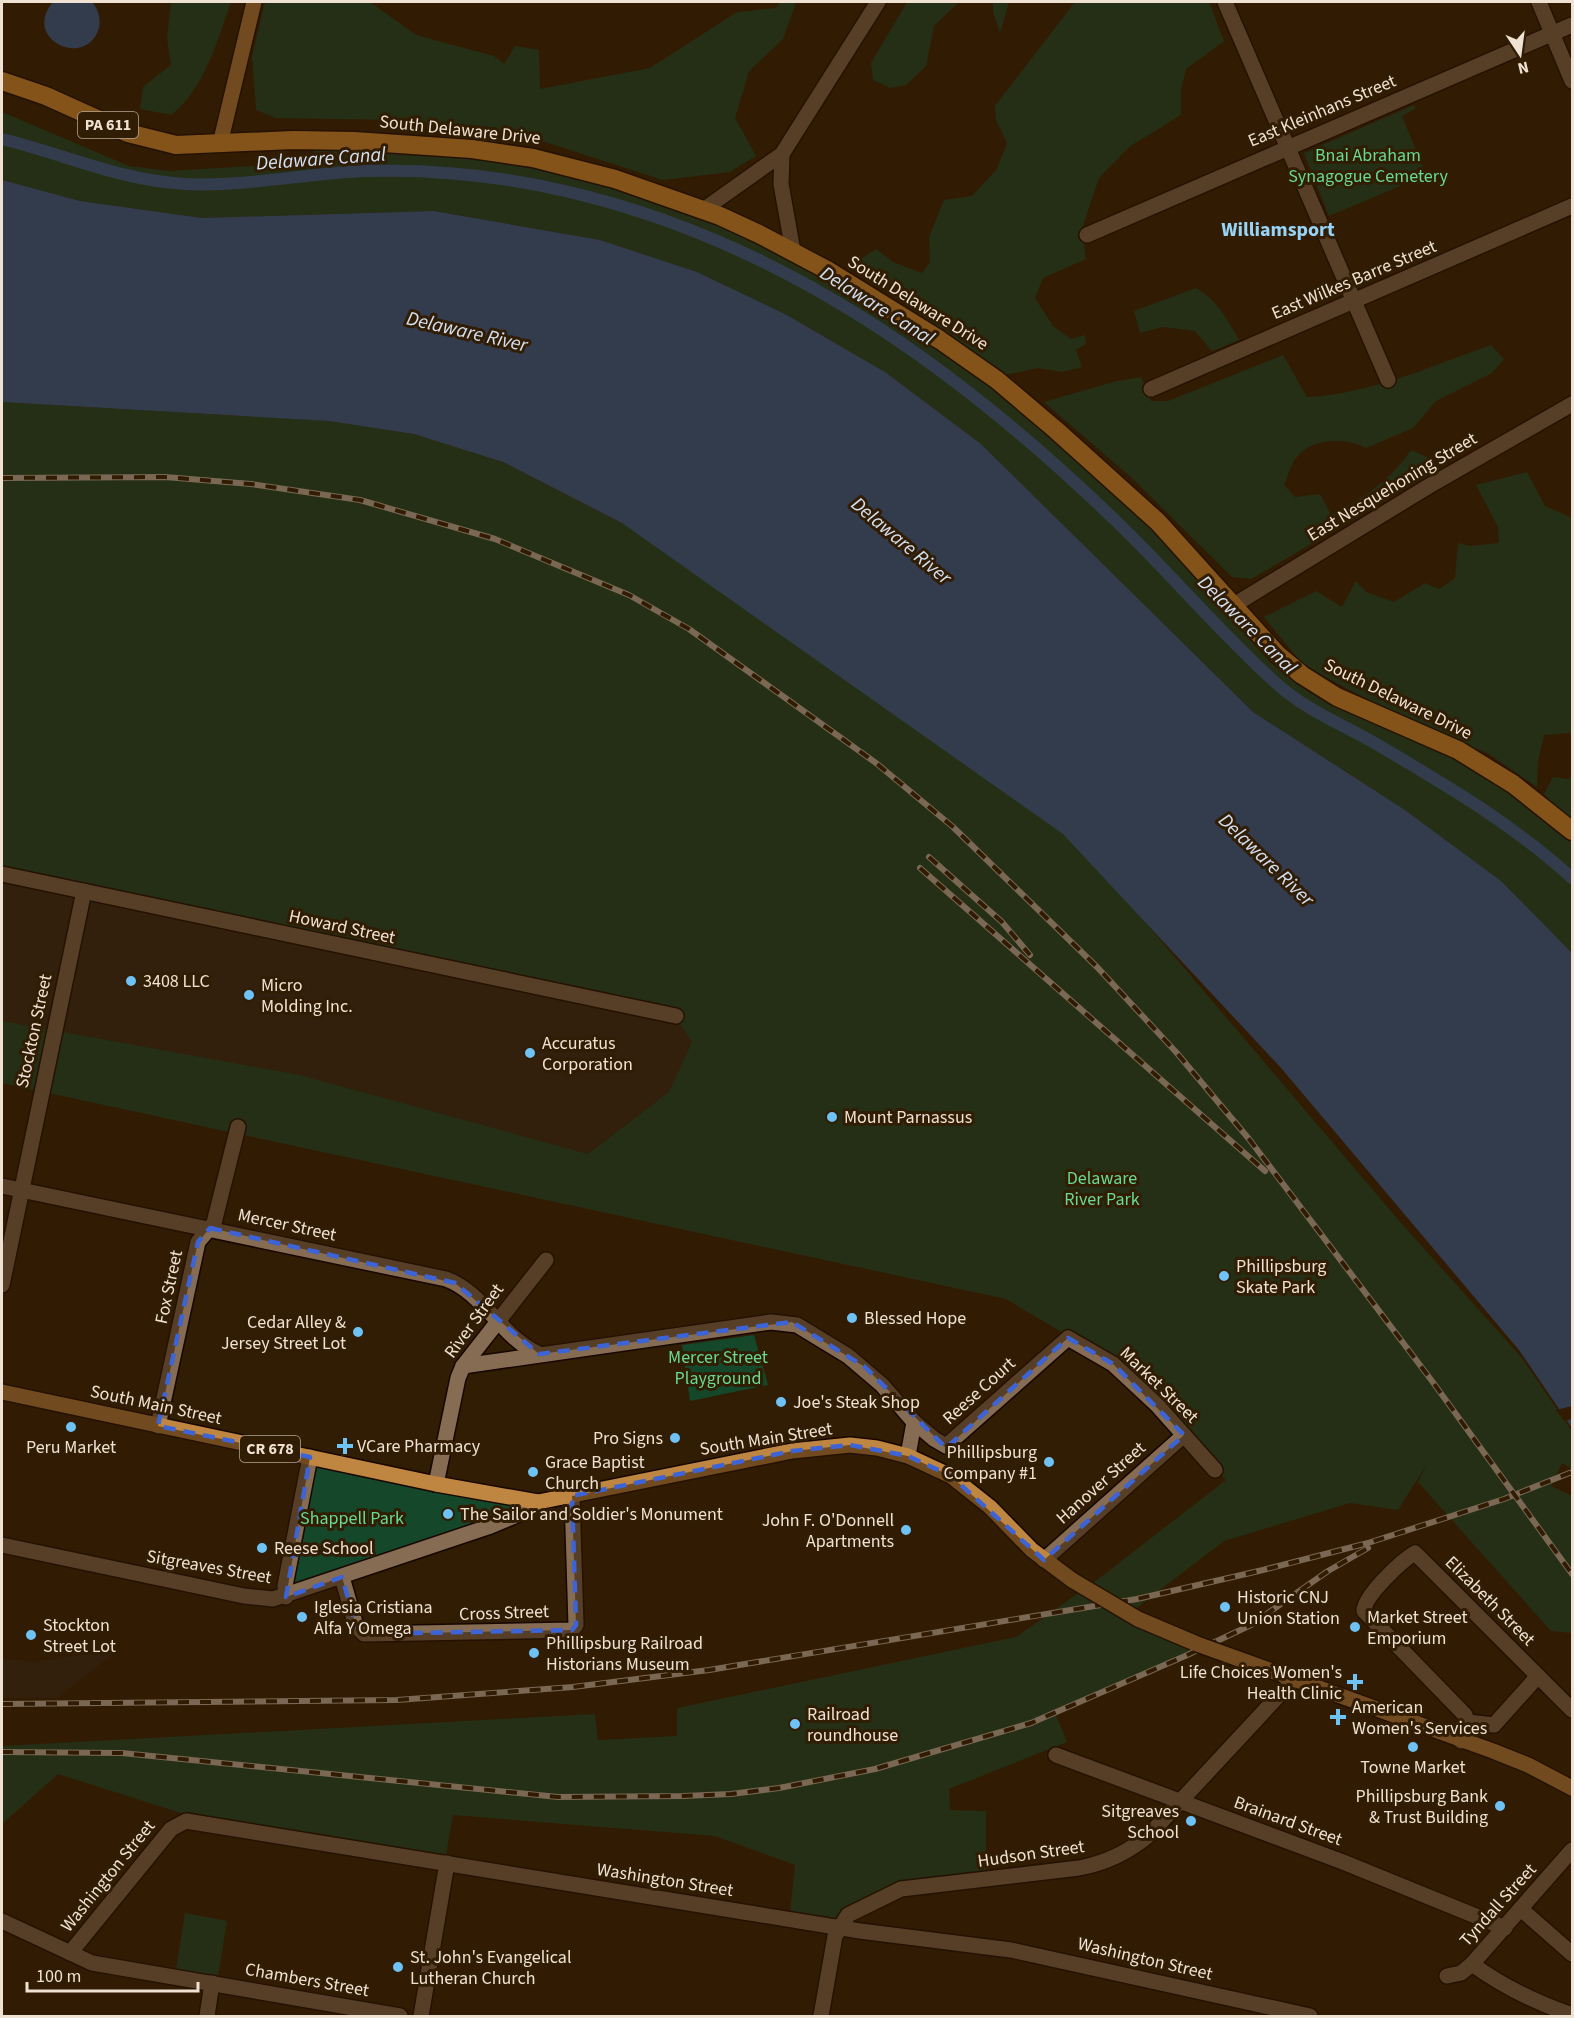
<svg xmlns="http://www.w3.org/2000/svg" width="1574" height="2018" font-family="'Source Sans 3',sans-serif">
	<style>
		.industrial { fill: #332619 }
		.green { fill: #15482a }
		.water { fill: #3665a7 }
		.pier { fill: #311c04 }
		.lines { fill: none; stroke-linecap: round; stroke-linejoin: round }
		.canal { stroke: #3665a7; stroke-width: 12 }
		.minor-casing { stroke: #180600; stroke-width: 18 }
		.major-casing { stroke: #180600; stroke-width: 18 }
		.highway-casing { stroke: #180600; stroke-width: 21 }
		.minor { stroke: #856c52; stroke-width: 15 }
		.major { stroke: #bf8641; stroke-width: 15 }
		.highway { stroke: #e69835; stroke-width: 18 }
		.rail-casing { stroke: #d4c5b5; stroke-width: 6 }
		.rail { stroke: #311c04; stroke-width: 4; stroke-dasharray: 11; stroke-linecap: butt }
		.major-bridge-casing { stroke: #180600; stroke-width: 18; stroke-linecap: butt }
		.major-bridge { stroke: #bf8641; stroke-width: 15 }
		.marked { fill: none; stroke: #3d64d7; stroke-width: 4.5; stroke-dasharray: 12 8; stroke-linejoin: round }
		.poi-dot { fill: #6fc2f4; stroke: #311c04; stroke-width: 2 }
		.labels { text-anchor: middle; dominant-baseline: central; stroke-width: 6; stroke-linejoin: round; paint-order: stroke }
		.shield { fill: #311c04; stroke: #b7a795; stroke-width: 1.5 }
		.shield-label { font-size: 16px; font-weight: bold; fill: #f0e2d3 }
		.street-label { font-size: 18px; fill: #f0e2d3; stroke: #311c04 }
		.park-label { font-size: 18px; fill: #67db94; stroke: #311c04 }
		.poi-label { font-size: 18px; fill: #f0e2d3; stroke: #311c04; text-anchor: start }
		.water-label { font-size: 20px; font-style: italic; fill: #d4e1f3; stroke: #311c04 }
		.neighbourhood-label { font-size: 20px; font-weight: bold; fill: #98d3f8; stroke: #311c04 }
	</style>
	<rect width="100%" height="100%" fill="#311c04"/>
	<g class="industrial">
		<polygon points="2,872 669,1009 692,1042 669,1092 588,1154 300,1075 2,1021"/>
		<polygon points="118,1650 57,1698 2,1698 2,1658 33,1662"/>
	</g>
	<g class="green">
		<path d="M171,2H231C218,39 204,90 171,115L140,109L143,87L171,65L167,38Z"/>
		<polygon points="265,2 370,2 416,35 494,56 504,64 515,46 539,50 540,89 650,68 737,12 776,8 780,2 796,2 783,39 749,71 735,118 756,156 730,172 663,180 539,140 396,120 276,118 256,110 252,56"/>
		<polygon points="907,2 959,2 934,26 926,66 906,85 890,88 873,80 871,63"/>
		<polygon points="993,2 1009,2 1000,33 993,12"/>
		<polygon points="1075,2 1209,2 1224,41 1186,69 1181,90 1181,115 1129,147 1099,178 1082,228 1086,259 1043,278 1035,298 1053,326 1071,339 1085,335 1086,344 1076,350 1082,367 1062,372 1038,368 1005,375 880,286 867,274 861,259 876,249 893,262 922,273 930,262 929,237 944,200 972,196 997,169 1007,143 996,120 995,106"/>
		<polygon points="1414,105 1416,108 1402,116 1426,175 1329,216 1304,153"/>
		<path d="M2,112L129,166L169,171L317,162L313,149L497,160L566,173L726,226L794,258L932,343L1000,392L1054,438L1149,526L1296,682C1341,711 1393,727 1441,751C1488,774 1534,806 1572,842V953L1501,881L1405,810L1253,712L981,444L885,372L785,314L697,272L600,240L435,211L202,218L80,201L2,180Z"/>
		<path d="M1196,288C1216,299 1228,320 1239,340L1212,351L1195,331L1163,327L1140,333L1134,311Z"/>
		<path d="M1491,345L1504,359L1492,373L1436,401L1413,428L1366,448C1345,438 1312,437 1296,458C1290,465 1288,477 1284,485L1295,497L1320,494L1331,515C1362,499 1391,480 1411,450L1427,457L1436,467L1434,472L1251,579L1232,577L1133,479L1044,402L1117,381L1141,377L1151,401H1168L1283,355L1307,397C1371,394 1431,366 1491,345Z"/>
		<polygon points="2,402 330,421 414,434 503,462 622,523 730,597 1032,789 1401,1223 1521,1357 1572,1431 1572,1469 1562,1463 1551,1486 1572,1496 1572,1633 1551,1631 1418,1482 1427,1464 1398,1510 1350,1503 1224,1541 1130,1613 1200,1649 1055,1713 1067,1742 949,1789 950,1810 986,1811 986,1880 903,1889 838,1930 789,1923 795,1865 715,1836 453,1815 445,1861 200,1819 58,1774 2,1824 2,1746 595,1714 598,1740 677,1736 677,1708 1016,1637 1097,1580 1226,1480 1107,1359 1006,1299 2,1083 2,1021 300,1075 588,1154 669,1092 692,1042 669,1009 2,872"/>
		<polygon points="1527,472 1545,506 1572,518 1572,738 1570,733 1544,735 1538,761 1537,787 1489,754 1406,719 1304,666 1264,617 1316,591 1342,607 1356,581 1366,592 1394,602 1425,583 1439,589 1455,578 1458,543 1470,546 1499,543 1498,527 1476,485"/>
		<polygon points="1572,776 1572,822 1544,794 1553,777 1569,779"/>
		<polygon points="754,1335 768,1385 690,1401 682,1345"/>
		<polygon points="310,1457 538,1502 286,1597"/>
		<polygon points="185,1913 227,1921 218,1976 176,1970"/>
	</g>
	<g class="water">
		<path d="M53,2H92C98,9 101,18 99,28C86,70 21,39 53,2Z"/>
		<polygon points="2,180 80,201 202,218 434,211 600,240 697,272 785,314 885,372 981,444 1253,712 1405,810 1501,881 1572,953 1572,1428 1519,1350 1282,1069 1063,834 622,523 503,462 414,434 329,421 2,402"/>
	</g>
	<polygon class="pier" points="1572,1406 1572,1419 1564,1421 1556,1410"/>
	<g class="lines">
		<path class="canal" d="M2,139C64,154 121,181 186,184C247,187 306,173 367,171C434,169 500,176 565,191C783,241 960,370 1118,523C1172,575 1221,634 1277,684C1307,711 1344,725 1378,745C1446,785 1514,825 1572,878"/>
		<g class="minor-casing">
			<g id="minor">
				<polyline points="1225,2 1388,380"/>
				<polyline points="1539,2 1572,81"/>
				<polyline points="782,154 781,184 793,251"/>
				<polyline points="703,210 782,154 878,2"/>
				<polyline points="1087,235 1572,25"/>
				<polyline points="1151,389 1572,206"/>
				<polyline points="1234,605 1429,486 1572,404"/>
				<polyline points="2,874 676,1016"/>
				<path d="M2,1186L446,1279C484,1293 502,1338 539,1354"/>
				<polyline points="2,1285 84,891"/>
				<polyline points="463,1366 771,1322 797,1325 848,1356 882,1385 914,1422 934,1439 946,1446 1068,1338 1113,1364 1157,1405 1215,1470"/>
				<polyline points="158,1426 198,1242 214,1223 238,1127"/>
				<polyline points="908,1456 914,1422"/>
				<polyline points="436,1484 458,1378 463,1366 546,1260"/>
				<polyline points="2,1545 244,1596 273,1599 488,1527 517,1515 538,1502"/>
				<polyline points="1044,1560 1184,1435"/>
				<polyline points="342,1577 356,1626 364,1634 572,1630 576,1625 572,1496"/>
				<polyline points="286,1597 285,1586 310,1457"/>
				<polyline points="1467,1722 1494,1725 1538,1676"/>
				<path d="M1461,1741L1467,1722L1465,1715L1364,1611C1364,1596 1401,1561 1415,1553L1572,1710"/>
				<polyline points="1056,1755 1343,1862 1505,1928"/>
				<polyline points="1521,1909 1572,1954"/>
				<polyline points="2,1921 92,1963 400,2016"/>
				<polyline points="70,1953 171,1829 186,1821 860,1931 1011,1950 1310,2016"/>
				<path d="M1472,1964C1502,1986 1537,2003 1572,2015"/>
				<polyline points="1447,1976 1461,1973 1472,1964 1572,1850"/>
				<polyline points="207,2016 212,1983"/>
				<polyline points="421,2016 447,1863"/>
				<path d="M821,2016L835,1936L848,1915L901,1889L1079,1868C1106,1863 1129,1852 1150,1834L1294,1679"/>
			</g>
		</g>
		<g class="major-casing">
			<g id="major">
				<polyline points="220,144 254,2"/>
				<polyline points="2,1392 436,1484 538,1502 792,1451 850,1445 877,1448 908,1456 951,1476 990,1507 1032,1550 1072,1580"/>
				<polyline points="1138,1619 1197,1644"/>
				<polyline points="1247,1662 1493,1751 1528,1765 1572,1788"/>
			</g>
		</g>
		<g class="highway-casing">
			<polyline id="highway" points="2,81 46,96 128,133 176,145 293,140 354,141 472,149 533,158 615,179 720,216 759,234 827,270 940,340 997,380 1056,430 1158,522 1278,655 1302,675 1337,697 1458,750 1513,784 1572,831"/>
		</g>
		<use href="#minor" class="minor"/>
		<use href="#major" class="major"/>
		<use href="#highway" class="highway"/>
		<g class="rail-casing">
			<g id="rail">
				<polyline points="2,478 165,477 251,484 360,500 495,539 629,595 689,629 876,763 953,827 1097,967 1176,1052 1249,1139 1432,1381 1572,1574"/>
				<polyline points="929,857 1002,922 1030,955"/>
				<polyline points="920,868 1265,1171"/>
				<polyline points="2,1704 397,1700 573,1687 709,1670 1137,1599 1263,1570 1368,1543 1504,1499 1572,1472"/>
				<polyline points="2,1752 122,1753 558,1797 683,1796 731,1794 779,1788 875,1769 1031,1723 1185,1656 1251,1625 1328,1571 1368,1548"/>
			</g>
		</g>
		<use href="#rail" class="rail"/>
		<g class="major-bridge-casing">
			<g id="major-bridge">
				<polyline points="1072,1580 1138,1619"/>
				<polyline points="1197,1644 1247,1662"/>
			</g>
		</g>
		<use href="#major-bridge" class="major-bridge"/>
	</g>
	<path d="M0 0H1574V2018H0ZM210,1228L455,1283L539,1354L792,1322L865,1367L946,1448L1068,1338L1113,1364L1184,1435L1044,1560L951,1476L908,1456L850,1445L792,1451L572,1496L576,1625L572,1630L364,1634L356,1626L342,1577L286,1597L310,1457L158,1426L198,1242Z" fill="#311c04" fill-opacity=".55" fill-rule="evenodd"/>
	<path class="marked" d="M210,1228L455,1283L539,1354L792,1322L865,1367L946,1448L1068,1338L1113,1364L1184,1435L1044,1560L951,1476L908,1456L850,1445L792,1451L572,1496L576,1625L572,1630L364,1634L356,1626L342,1577L286,1597L310,1457L158,1426L198,1242Z"/>
	<g class="poi-dot">
		<circle cx="131" cy="981" r="6"/>
		<circle cx="249" cy="995" r="6"/>
		<circle cx="530" cy="1053" r="6"/>
		<circle cx="832" cy="1117" r="6"/>
		<circle cx="1224" cy="1276" r="6"/>
		<circle cx="852" cy="1318" r="6"/>
		<circle cx="358" cy="1332" r="6"/>
		<circle cx="781" cy="1402" r="6"/>
		<circle cx="71" cy="1427" r="6"/>
		<circle cx="675" cy="1438" r="6"/>
		<path d="M342 1437h6v6h6v6h-6v6h-6v-6h-6v-6h6z"/>
		<circle cx="1049" cy="1462" r="6"/>
		<circle cx="533" cy="1472" r="6"/>
		<circle cx="448" cy="1514" r="6"/>
		<circle cx="906" cy="1530" r="6"/>
		<circle cx="262" cy="1548" r="6"/>
		<circle cx="1225" cy="1607" r="6"/>
		<circle cx="302" cy="1617" r="6"/>
		<circle cx="1355" cy="1627" r="6"/>
		<circle cx="31" cy="1635" r="6"/>
		<circle cx="534" cy="1653" r="6"/>
		<path d="M1352 1673h6v6h6v6h-6v6h-6v-6h-6v-6h6z"/>
		<path d="M1335 1708h6v6h6v6h-6v6h-6v-6h-6v-6h6z"/>
		<circle cx="795" cy="1724" r="6"/>
		<circle cx="1413" cy="1747" r="6"/>
		<circle cx="1500" cy="1806" r="6"/>
		<circle cx="1191" cy="1821" r="6"/>
		<circle cx="398" cy="1967" r="6"/>
	</g>
	<g class="labels">
		<g class="shield">
			<rect x="78" y="112" width="60" height="26" rx="4.5"/>
			<rect x="240" y="1436" width="60" height="26" rx="4.5"/>
		</g>
		<g class="shield-label">
			<text x="108" y="125">PA 611</text>
			<text x="270" y="1449">CR 678</text>
		</g>
		<g class="street-label">
			<text transform="translate(1322 111) rotate(-23)">East Kleinhans Street</text>
			<text transform="translate(460 130) rotate(6)">South Delaware Drive</text>
			<text transform="translate(1354 280) rotate(-23)">East Wilkes Barre Street</text>
			<text transform="translate(918 303) rotate(32)">South Delaware Drive</text>
			<text transform="translate(1392 487) rotate(-31)">East Nesquehoning Street</text>
			<text transform="translate(1398 699) rotate(26)">South Delaware Drive</text>
			<text transform="translate(342 927) rotate(12)">Howard Street</text>
			<text transform="translate(34 1031) rotate(-78)">Stockton Street</text>
			<text transform="translate(287 1225) rotate(12)">Mercer Street</text>
			<text transform="translate(169 1287) rotate(-78)">Fox Street</text>
			<text transform="translate(474 1321) rotate(-54)">River Street</text>
			<text transform="translate(1159 1385) rotate(44)">Market Street</text>
			<text transform="translate(979 1391) rotate(-42)">Reese Court</text>
			<text transform="translate(156 1405) rotate(12)">South Main Street</text>
			<text transform="translate(766 1439) rotate(-9)">South Main Street</text>
			<text transform="translate(1101 1483) rotate(-42)">Hanover Street</text>
			<text transform="translate(209 1567) rotate(10)">Sitgreaves Street</text>
			<text transform="translate(1490 1601) rotate(45)">Elizabeth Street</text>
			<text transform="translate(504 1613) rotate(-2)">Cross Street</text>
			<text transform="translate(1288 1821) rotate(20)">Brainard Street</text>
			<text transform="translate(1031 1854) rotate(-8)">Hudson Street</text>
			<text transform="translate(108 1876) rotate(-51)">Washington Street</text>
			<text transform="translate(665 1880) rotate(9)">Washington Street</text>
			<text transform="translate(1498 1905) rotate(-48)">Tyndall Street</text>
			<text transform="translate(1145 1959) rotate(13)">Washington Street</text>
			<text transform="translate(307 1980) rotate(10)">Chambers Street</text>
		</g>
		<g class="park-label">
			<text x="1368" y="155">Bnai Abraham<tspan x="1368" dy="21">Synagogue Cemetery</tspan></text>
			<text x="1102" y="1178">Delaware<tspan x="1102" dy="21">River Park</tspan></text>
			<text x="718" y="1357">Mercer Street<tspan x="718" dy="21">Playground</tspan></text>
			<text x="352" y="1518">Shappell Park</text>
		</g>
		<g class="poi-label">
			<text x="143" y="981">3408 LLC</text>
			<text x="261" y="985">Micro<tspan x="261" dy="21">Molding Inc.</tspan></text>
			<text x="542" y="1043">Accuratus<tspan x="542" dy="21">Corporation</tspan></text>
			<text x="844" y="1117">Mount Parnassus</text>
			<text x="1236" y="1266">Phillipsburg<tspan x="1236" dy="21">Skate Park</tspan></text>
			<text x="864" y="1318">Blessed Hope</text>
			<text x="346" y="1322" text-anchor="end">Cedar Alley &amp;<tspan x="346" dy="21">Jersey Street Lot</tspan></text>
			<text x="793" y="1402">Joe's Steak Shop</text>
			<text x="663" y="1438" text-anchor="end">Pro Signs</text>
			<text x="357" y="1446">VCare Pharmacy</text>
			<text x="71" y="1447" text-anchor="middle">Peru Market</text>
			<text x="1037" y="1452" text-anchor="end">Phillipsburg<tspan x="1037" dy="21">Company #1</tspan></text>
			<text x="545" y="1462">Grace Baptist<tspan x="545" dy="21">Church</tspan></text>
			<text x="460" y="1514">The Sailor and Soldier's Monument</text>
			<text x="894" y="1520" text-anchor="end">John F. O'Donnell<tspan x="894" dy="21">Apartments</tspan></text>
			<text x="274" y="1548">Reese School</text>
			<text x="1237" y="1597">Historic CNJ<tspan x="1237" dy="21">Union Station</tspan></text>
			<text x="314" y="1607">Iglesia Cristiana<tspan x="314" dy="21">Alfa Y Omega</tspan></text>
			<text x="1367" y="1617">Market Street<tspan x="1367" dy="21">Emporium</tspan></text>
			<text x="43" y="1625">Stockton<tspan x="43" dy="21">Street Lot</tspan></text>
			<text x="546" y="1643">Phillipsburg Railroad<tspan x="546" dy="21">Historians Museum</tspan></text>
			<text x="1342" y="1672" text-anchor="end">Life Choices Women's<tspan x="1342" dy="21">Health Clinic</tspan></text>
			<text x="1352" y="1707">American<tspan x="1352" dy="21">Women's Services</tspan></text>
			<text x="807" y="1714">Railroad<tspan x="807" dy="21">roundhouse</tspan></text>
			<text x="1413" y="1767" text-anchor="middle">Towne Market</text>
			<text x="1488" y="1796" text-anchor="end">Phillipsburg Bank<tspan x="1488" dy="21">&amp; Trust Building</tspan></text>
			<text x="1179" y="1811" text-anchor="end">Sitgreaves<tspan x="1179" dy="21">School</tspan></text>
			<text x="410" y="1957">St. John's Evangelical<tspan x="410" dy="21">Lutheran Church</tspan></text>
		</g>
		<g class="water-label">
			<text transform="translate(321 159) rotate(-4)">Delaware Canal</text>
			<text transform="translate(877 306) rotate(32)">Delaware Canal</text>
			<text transform="translate(467 332) rotate(13)">Delaware River</text>
			<text transform="translate(901 541) rotate(40)">Delaware River</text>
			<text transform="translate(1247 625) rotate(45)">Delaware Canal</text>
			<text transform="translate(1266 860) rotate(44)">Delaware River</text>
		</g>
		<g class="neighbourhood-label">
			<text x="1278" y="230">Williamsport</text>
		</g>
	</g>
	<rect width="1574" height="2018" fill="none" stroke="#f0e2d3" stroke-width="6"/>
	<g transform="translate(1520 54) rotate(167)" stroke="#311c04" stroke-width="4.5" paint-order="stroke">
	<path d="M0-4.5L10 22L0 15L-10 22Z" fill="#f0e2d3"/>
	<text y="-9" font-size="16" font-weight="bold" text-anchor="middle" fill="#f0e2d3">N</text>
	</g>
	<path d="M27 1982v9h171v-9" fill="none" stroke="#f0e2d3" stroke-width="3"/>
	<text x="36" y="1982" font-size="18" fill="#f0e2d3" stroke="#311c04" stroke-width="4.5" paint-order="stroke">100 m</text>
</svg>
